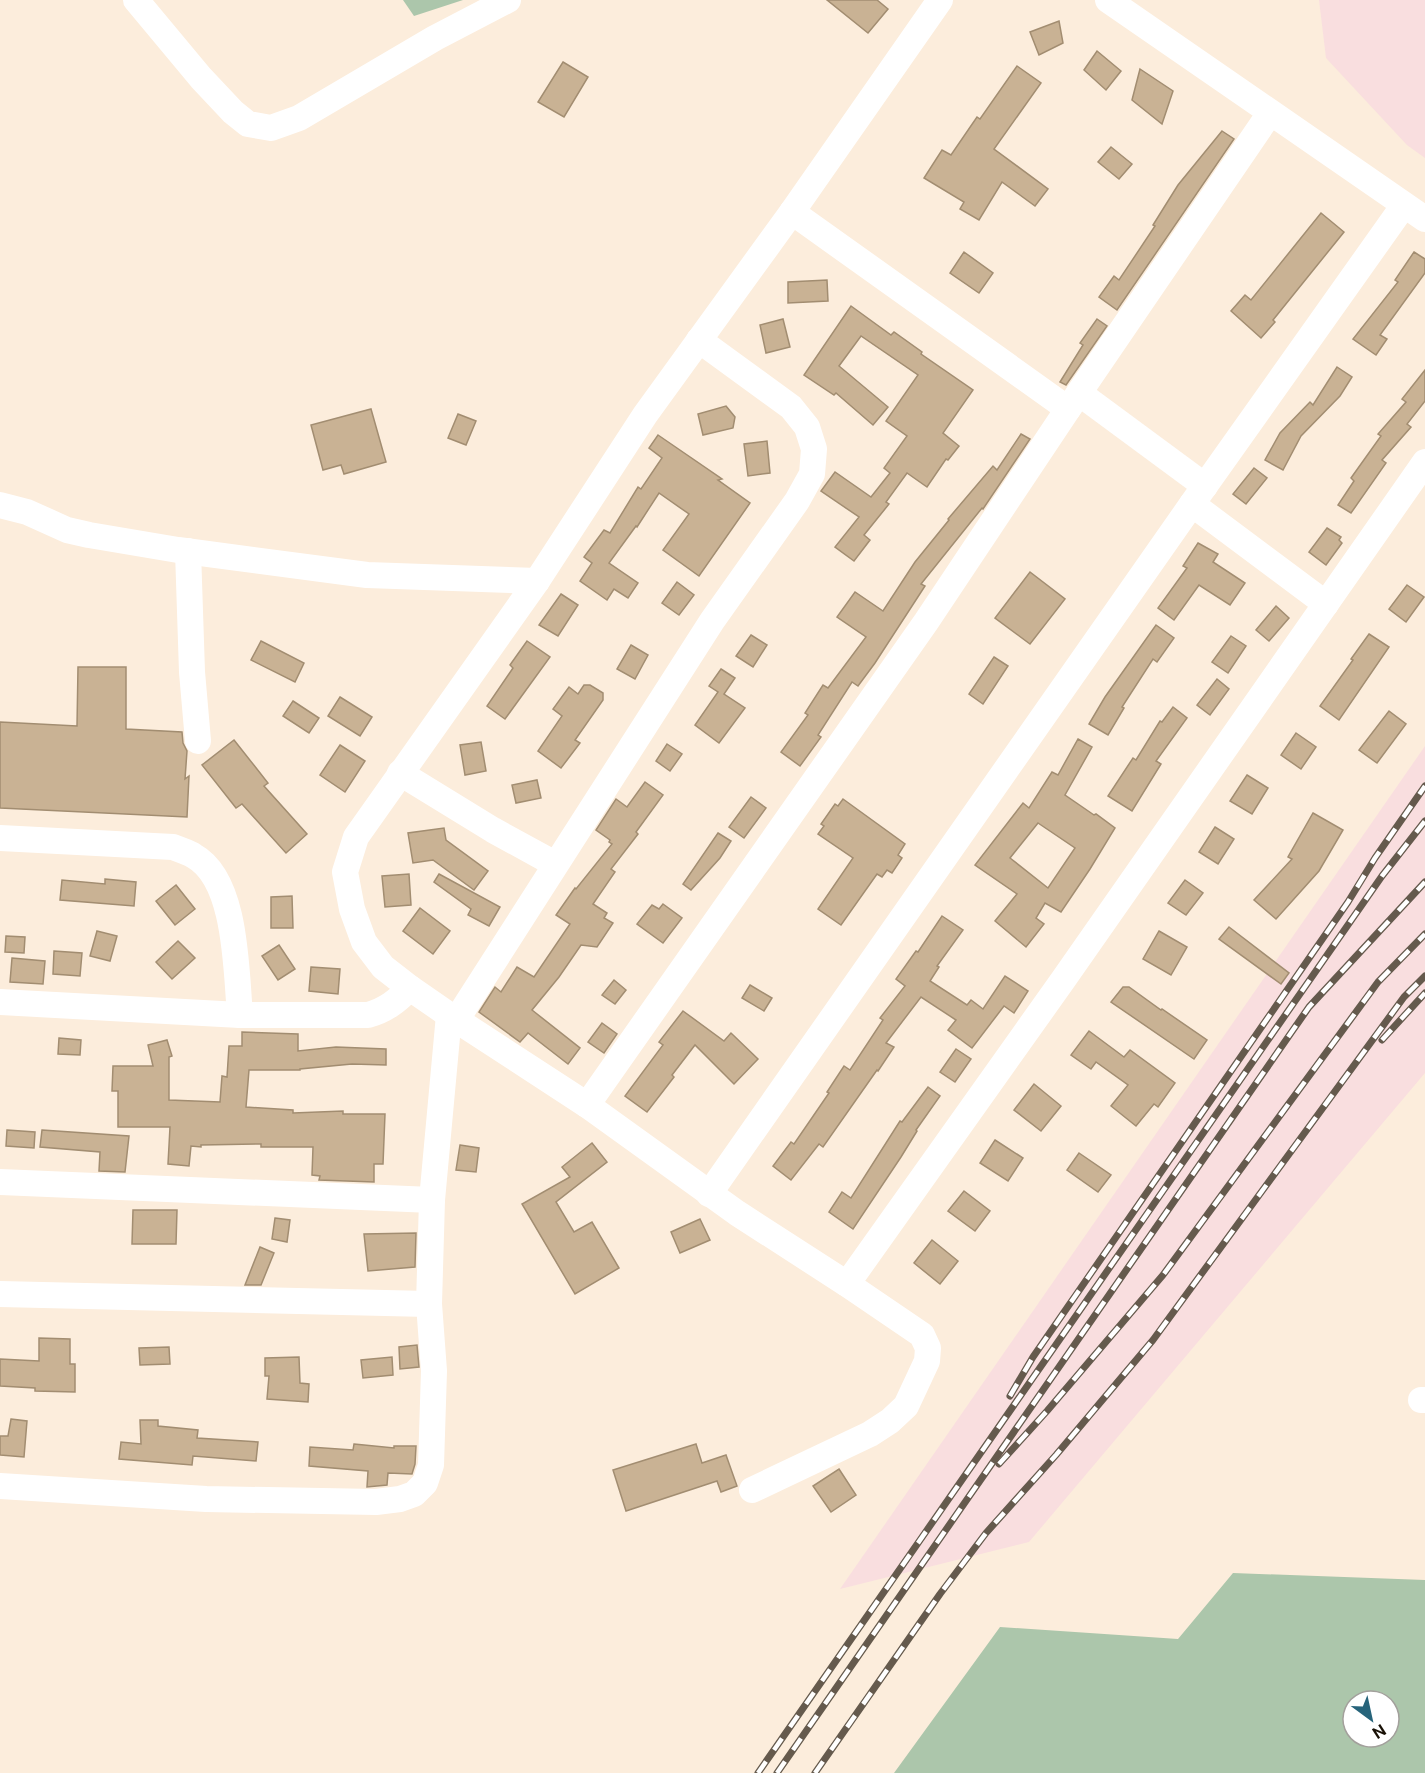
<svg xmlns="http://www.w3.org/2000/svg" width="1425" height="1773" font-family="'Public Sans',sans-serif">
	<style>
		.commercial { fill: #f9dedf }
		.green { fill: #acc6ab; fill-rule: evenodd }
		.building { fill: #c9b294; stroke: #a28d71; stroke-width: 1.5; fill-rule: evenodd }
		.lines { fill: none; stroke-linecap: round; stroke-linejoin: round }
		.minor { stroke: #fff; stroke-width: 26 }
		.rail-casing { stroke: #655a4d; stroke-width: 7 }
		.rail { stroke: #fff; stroke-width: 4.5; stroke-dasharray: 14; stroke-linecap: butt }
	</style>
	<rect width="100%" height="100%" fill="#fceddc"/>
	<g class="commercial">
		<polygon points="1319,0 1425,0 1425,158 1407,145 1326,58"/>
		<polygon points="1425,746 1425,1073 1029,1542 840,1589"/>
	</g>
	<g class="green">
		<polygon points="403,0 463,0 414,16"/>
		<path d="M1233,1573L1425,1580V1773H894L1000,1627L1178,1639ZM1353,1701H1389V1737H1353Z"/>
	</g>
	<g class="building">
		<polygon points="827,0 877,0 888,9 868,33"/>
		<polygon points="1059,21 1063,43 1039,55 1030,32"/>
		<polygon points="1097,51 1121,71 1106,90 1084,70"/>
		<polygon points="563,62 588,77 564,117 538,102"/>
		<polygon points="1017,66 1041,83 994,149 1048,189 1035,206 1002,182 979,220 960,209 964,202 924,178 942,150 951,155 977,117 980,119"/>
		<polygon points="1140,69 1173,91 1162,124 1132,100"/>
		<polygon points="1222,131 1234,139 1117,310 1099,297 1114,276 1119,280 1155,226 1153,225 1178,185"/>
		<polygon points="1111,147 1132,164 1119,179 1098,162"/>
		<polygon points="1321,213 1344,232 1273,320 1275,322 1261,338 1231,311 1245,295 1251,300"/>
		<polygon points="964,252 993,273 979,293 950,273"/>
		<polygon points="1414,252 1425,259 1425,273 1380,335 1387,339 1376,355 1353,339 1398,282 1395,280"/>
		<polygon points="827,280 828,301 788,303 788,282"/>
		<polygon points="851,306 891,335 894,332 922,352 921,354 973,390 943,433 959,446 948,460 946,459 927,487 907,473 886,502 889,504 864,535 870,540 854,561 835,547 859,517 821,491 835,472 871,497 890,473 884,468 907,436 886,421 918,375 861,336 839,366 888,407 873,425 836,393 834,395 804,375"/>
		<polygon points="783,319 790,347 766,353 760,325"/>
		<polygon points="1097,319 1107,326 1066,385 1060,382 1083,345 1080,343"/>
		<polygon points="1337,367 1352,377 1340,396 1301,436 1283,470 1265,460 1280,433 1310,402 1313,405"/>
		<polygon points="1425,370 1425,401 1407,424 1411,427 1382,460 1386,463 1351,513 1338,505 1354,481 1351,478 1381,436 1378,434 1406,402 1402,399"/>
		<polygon points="726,406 735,417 733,428 703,435 698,414"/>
		<polygon points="371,409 386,462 344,474 341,465 323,470 311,425"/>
		<polygon points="458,414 476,421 466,445 448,438"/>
		<polygon points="1021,434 1030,439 983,509 982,508 921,584 925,586 875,663 858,686 852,682 818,735 821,737 800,766 781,752 808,715 805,713 823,685 828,688 866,637 837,617 855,592 883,611 915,562 949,520 948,519 993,466 997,470"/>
		<polygon points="658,435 722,479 718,480 750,503 699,576 663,550 689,514 659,493 637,527 636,526 609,563 638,583 628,598 614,589 607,600 580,581 592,563 584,557 604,530 610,533 638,487 641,489 662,458 649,448"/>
		<polygon points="767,441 770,473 748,476 744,444"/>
		<polygon points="1254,468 1267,478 1246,504 1233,494"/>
		<polygon points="1327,528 1341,537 1339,540 1342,543 1326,565 1309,552"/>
		<polygon points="1198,543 1218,554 1213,562 1245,583 1230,605 1199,585 1174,620 1158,608 1187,568 1183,566"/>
		<polygon points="1030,572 1065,599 1030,644 995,618"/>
		<polygon points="677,582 694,595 679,615 662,603"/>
		<polygon points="1407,585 1424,597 1406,622 1389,609"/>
		<polygon points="561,594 578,605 558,636 539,625"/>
		<polygon points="1276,606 1289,618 1269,641 1256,630"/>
		<polygon points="1156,625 1174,638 1157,662 1153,659 1122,707 1124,708 1108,735 1089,724 1105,697"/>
		<polygon points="1369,634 1389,647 1339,720 1320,706 1353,660 1351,659"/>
		<polygon points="751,635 767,645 753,667 736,656"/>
		<polygon points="1231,636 1246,646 1228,673 1212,662"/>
		<polygon points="261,641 304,663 295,682 251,660"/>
		<polygon points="527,641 550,657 505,719 487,706 513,668 510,665"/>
		<polygon points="631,645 648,655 635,679 617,669"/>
		<polygon points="994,657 1008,666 983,704 969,694"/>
		<polygon points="78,667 126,667 126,729 182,732 183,743 187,751 185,779 189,776 187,817 0,808 0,722 77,726"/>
		<polygon points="721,669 735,678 724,694 745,708 719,743 695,725 718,692 709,686"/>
		<polygon points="1217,679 1229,689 1210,715 1197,705"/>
		<polygon points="584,685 590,685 603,693 603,700 575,740 580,743 561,768 538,751 562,716 553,709 569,687 578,694"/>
		<polygon points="340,697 372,717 360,736 328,716"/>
		<polygon points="293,701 319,718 309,733 283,716"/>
		<polygon points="1173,707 1187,718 1156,761 1161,764 1132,811 1108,796 1133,758 1136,760 1160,721 1162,722"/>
		<polygon points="1389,711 1406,724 1377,763 1359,750"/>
		<polygon points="1296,733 1316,747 1301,769 1281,755"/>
		<path d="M1078,739L1092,747L1065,795L1094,815L1096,814L1115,828L1090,869L1061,912L1045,903L1036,918L1044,924L1026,947L995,921L1017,894L975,865L1023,803L1029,808L1052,772L1058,775ZM1038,823L1075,848L1048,888L1010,858Z"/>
		<polygon points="234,740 268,783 264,786 307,834 286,853 242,804 236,808 202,765"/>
		<polygon points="481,742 486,771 465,775 460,745"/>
		<polygon points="667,744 682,754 670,771 656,761"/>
		<polygon points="340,745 365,761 345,792 320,775"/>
		<polygon points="1247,775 1268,788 1252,814 1230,801"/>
		<polygon points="537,780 541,798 516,803 512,785"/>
		<polygon points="645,782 663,795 636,832 638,834 611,869 615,872 593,904 607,913 604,918 613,923 597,947 581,945 559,977 532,1010 580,1048 568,1064 528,1033 520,1042 479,1012 495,987 501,992 517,967 534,977 570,924 556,915 575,888 576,889 612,844 609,842 610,840 596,830 616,799 627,807"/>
		<polygon points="751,797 766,808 744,838 729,827"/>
		<polygon points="843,799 905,844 898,855 902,858 892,873 887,870 882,877 877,874 841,925 818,909 853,858 818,834 824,826 821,824 835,804 838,806"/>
		<polygon points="1313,813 1343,830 1319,871 1276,919 1254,900 1292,859 1288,857"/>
		<polygon points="1215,827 1234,839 1218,864 1199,852"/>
		<polygon points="444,828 446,840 488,871 474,890 433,860 413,863 408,833"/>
		<polygon points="718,833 731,841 720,858 691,890 683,884"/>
		<polygon points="409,874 411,905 385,907 382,876"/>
		<polygon points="439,874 500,907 489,926 468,915 471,909 434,882"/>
		<polygon points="105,879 136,882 134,906 60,900 62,880 105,884"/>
		<polygon points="1185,880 1203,893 1186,915 1168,903"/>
		<polygon points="176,885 195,909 175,925 156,901"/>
		<polygon points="292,896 293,928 271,928 271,897"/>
		<polygon points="663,904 682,918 663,943 637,924 652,905 659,909"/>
		<polygon points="420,908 450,931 433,954 403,931"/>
		<polygon points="942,916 963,930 937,966 939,967 930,981 967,1005 971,1000 983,1009 1005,976 1028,991 1014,1013 1004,1006 972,1048 948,1030 956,1020 921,997 886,1043 894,1047 878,1071 877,1070 823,1147 819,1144 791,1180 773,1166 791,1142 794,1144 829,1093 827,1092 844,1066 850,1070 883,1020 880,1018 905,986 896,979 916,951 918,952"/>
		<polygon points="1229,927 1289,973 1281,984 1219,939"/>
		<polygon points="97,931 117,936 110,961 90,956"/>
		<polygon points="1159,931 1187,947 1171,975 1143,959"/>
		<polygon points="6,936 25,937 24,953 5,952"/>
		<polygon points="178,941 195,958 172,979 156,962"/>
		<polygon points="279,945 295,969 278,980 262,956"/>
		<polygon points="54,951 82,953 80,976 53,974"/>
		<polygon points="12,958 45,961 43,984 10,982"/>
		<polygon points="311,967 340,969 338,994 309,991"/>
		<polygon points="614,980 626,990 615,1004 602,995"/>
		<polygon points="750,985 772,998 764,1011 742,998"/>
		<polygon points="1123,987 1129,987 1161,1010 1162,1009 1207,1040 1194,1059 1111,1002"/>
		<polygon points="683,1011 724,1041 731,1033 758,1059 734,1084 695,1045 672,1075 674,1077 647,1112 625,1096 663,1045 659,1042"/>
		<polygon points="602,1023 617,1034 604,1053 588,1042"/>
		<polygon points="1089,1031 1124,1057 1130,1050 1175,1083 1158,1107 1154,1104 1136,1126 1111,1106 1128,1085 1096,1062 1091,1069 1071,1055"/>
		<polygon points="242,1032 298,1034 298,1051 336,1047 386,1049 386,1065 352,1064 300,1069 300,1070 249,1070 246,1107 293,1110 293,1113 343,1111 343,1114 385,1114 383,1164 374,1164 374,1182 319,1180 320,1176 312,1175 313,1147 261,1147 261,1144 201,1145 201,1147 191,1146 189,1166 168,1164 170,1127 118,1127 118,1091 112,1091 113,1066 153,1066 148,1045 167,1040 172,1056 169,1057 169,1100 220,1102 222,1076 227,1077 229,1046 242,1046"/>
		<polygon points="59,1038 81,1040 80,1055 58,1054"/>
		<polygon points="956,1049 971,1059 955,1082 940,1072"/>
		<polygon points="1034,1084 1061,1106 1041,1131 1014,1110"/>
		<polygon points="928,1087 940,1096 916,1130 917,1131 901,1157 853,1229 829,1212 842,1192 851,1198 900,1121 902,1122"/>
		<polygon points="7,1130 35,1132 34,1148 6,1146"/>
		<polygon points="42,1130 129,1136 125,1172 99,1171 100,1152 40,1147"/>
		<polygon points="995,1140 1023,1158 1008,1181 980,1163"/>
		<polygon points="592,1143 607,1162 556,1202 574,1232 592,1222 619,1268 575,1294 522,1204 570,1177 562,1167"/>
		<polygon points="460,1145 479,1148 476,1172 456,1170"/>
		<polygon points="1079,1153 1111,1175 1098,1192 1067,1170"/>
		<polygon points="964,1191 990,1211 975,1231 948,1211"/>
		<polygon points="133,1210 177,1210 176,1244 132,1244"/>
		<polygon points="275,1218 290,1220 287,1242 272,1239"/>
		<polygon points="700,1219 710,1240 680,1253 671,1232"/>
		<polygon points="416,1233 415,1267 368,1271 364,1234"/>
		<polygon points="932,1240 958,1261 940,1284 914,1263"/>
		<polygon points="260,1247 274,1253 261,1285 245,1285"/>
		<polygon points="39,1338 70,1339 70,1364 75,1364 75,1392 35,1391 35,1388 0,1386 0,1359 39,1361"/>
		<polygon points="417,1345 419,1367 400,1369 399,1347"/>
		<polygon points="169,1347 170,1364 140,1365 139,1348"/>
		<polygon points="299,1357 300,1383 309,1384 308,1402 267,1399 269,1376 265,1376 265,1358"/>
		<polygon points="392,1357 393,1375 363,1378 361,1360"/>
		<polygon points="11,1419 27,1421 24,1457 0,1455 0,1436 8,1436"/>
		<polygon points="140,1420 158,1420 158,1426 198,1430 197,1438 258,1442 256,1461 193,1456 192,1465 119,1459 121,1442 141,1444"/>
		<polygon points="354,1444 394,1448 394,1446 416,1446 415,1464 412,1474 388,1473 387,1485 367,1487 368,1471 309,1466 310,1447 353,1450"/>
		<polygon points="696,1444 702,1463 726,1455 737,1486 721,1492 717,1481 626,1511 613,1470"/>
		<polygon points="839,1469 856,1495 831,1512 813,1486"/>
	</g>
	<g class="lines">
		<g class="minor">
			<polyline points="136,0 201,78 233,112 248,124 271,128 299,118 435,38 508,0"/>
			<polyline points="1108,0 1425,219"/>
			<polyline points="792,212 1068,409"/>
			<polyline points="1079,393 1205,486"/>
			<polyline points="1192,504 1326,604"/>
			<polyline points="0,505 27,512 67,530 89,535 178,550 367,575 537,581"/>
			<polyline points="188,551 192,672 198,741"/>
			<polyline points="400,773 493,830 555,864"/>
			<path d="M0,838L173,847C180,850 188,852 194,856C237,880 236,971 240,1015"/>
			<path d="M0,1002L240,1015H368C386,1010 397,1001 410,988"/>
			<polyline points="457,1019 712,621 797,501 812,474 814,449 807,427 791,407 699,340"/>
			<polyline points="587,1105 926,622 1068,409 1270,113"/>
			<polyline points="0,1182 432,1200"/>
			<polyline points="709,1194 1192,504 1404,205"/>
			<polyline points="847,1284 1063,980 1425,462"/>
			<polyline points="0,1294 429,1304"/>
			<polyline points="1421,1400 1425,1400"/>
			<polyline points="0,1486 206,1499 376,1502 400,1499 414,1494 425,1483 431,1465 434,1371 429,1304 432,1200 449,1015"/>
			<polyline points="752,1490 870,1434 890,1421 906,1406 927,1361 928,1348 922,1335 847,1284 737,1213 587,1105 449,1015 410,988 383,967 364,942 352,909 345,872 356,837 537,581 645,415 792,212 940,0"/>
		</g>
		<g class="rail-casing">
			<g id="rail">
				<polyline points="1382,1040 1425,993"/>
				<polyline points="1010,1396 1033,1357 1348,902 1375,858 1425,786"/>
				<polyline points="999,1464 1047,1411 1163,1275 1378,982 1425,934"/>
				<polyline points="758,1773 1382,876 1425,821"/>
				<polyline points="777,1773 1309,1007 1425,882"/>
				<polyline points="815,1773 940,1594 986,1533 1056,1455 1153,1340 1404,997 1425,976"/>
			</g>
		</g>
		<use href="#rail" class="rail"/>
	</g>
	<g transform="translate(1371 1719) rotate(147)"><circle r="28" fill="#ffffff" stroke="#a3a09c" stroke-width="1.5"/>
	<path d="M0-4.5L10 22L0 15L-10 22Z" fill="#27647b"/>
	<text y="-9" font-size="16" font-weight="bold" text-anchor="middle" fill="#1a1207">N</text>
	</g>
</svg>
